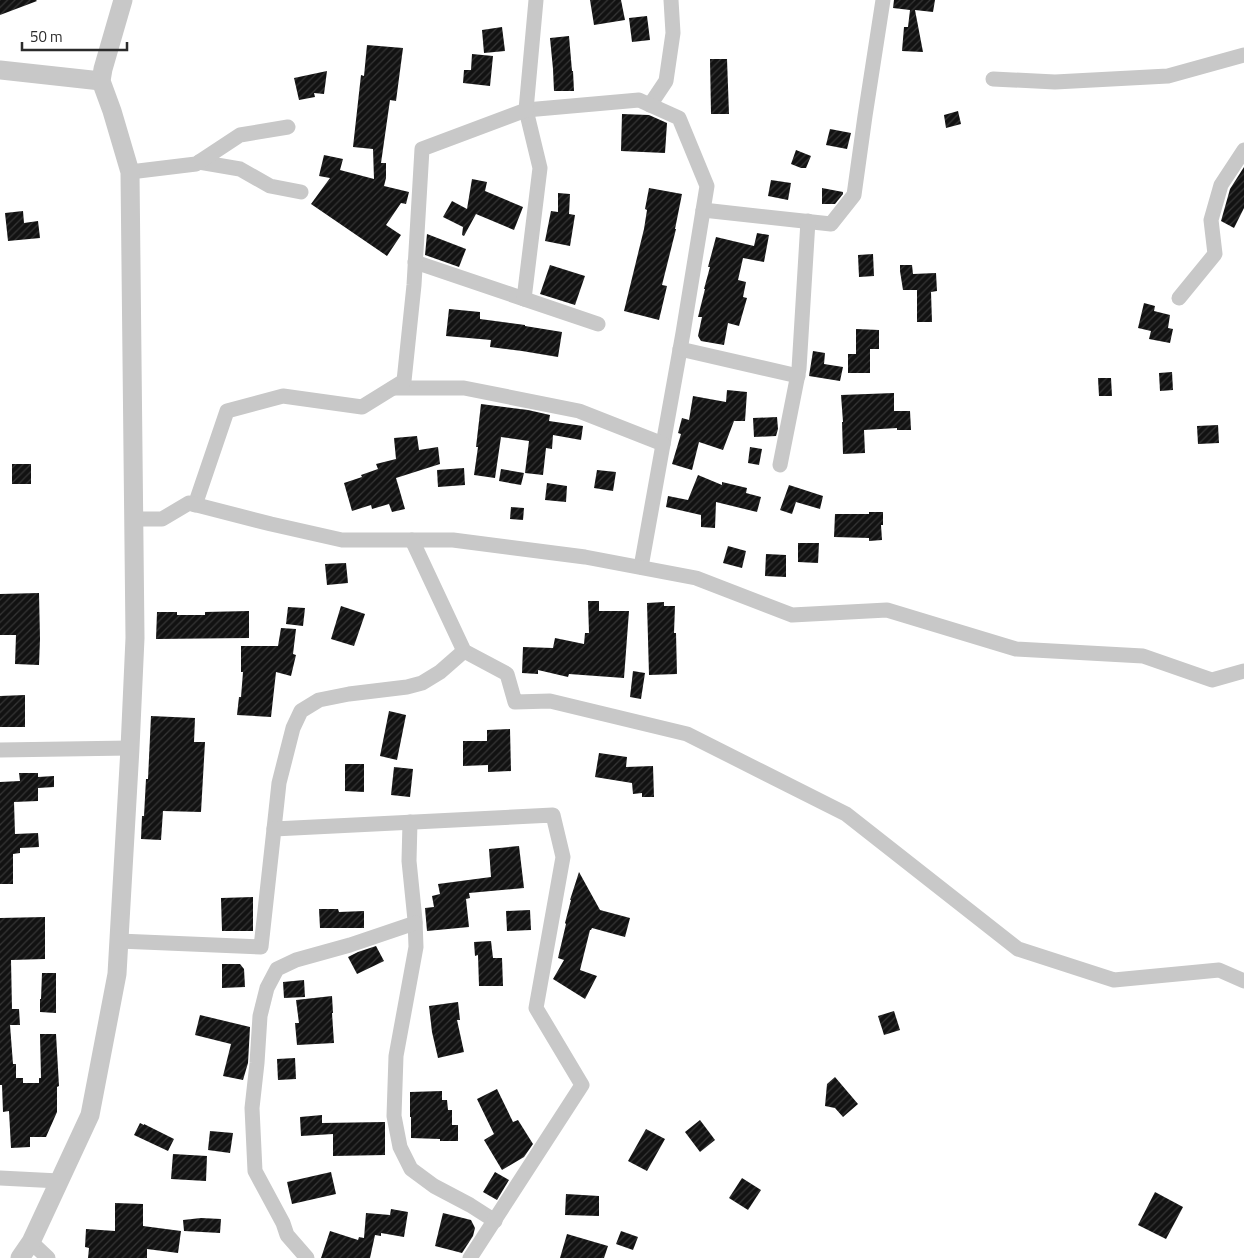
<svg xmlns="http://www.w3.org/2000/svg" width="1244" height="1258" font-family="'Titillium Web',sans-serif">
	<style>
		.building { fill: url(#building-hatch) }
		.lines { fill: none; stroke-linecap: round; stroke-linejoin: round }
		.minor { stroke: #c8c8c8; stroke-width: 15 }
		.tertiary { stroke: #c8c8c8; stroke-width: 19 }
	</style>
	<defs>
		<pattern id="building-hatch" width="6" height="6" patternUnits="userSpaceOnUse" patternTransform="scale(1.25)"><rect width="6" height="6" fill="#121212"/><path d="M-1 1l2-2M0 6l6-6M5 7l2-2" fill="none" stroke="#353535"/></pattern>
	</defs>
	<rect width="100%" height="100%" fill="#fff"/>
	<g class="building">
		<polygon points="0,0 36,0 37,1 0,15"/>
		<polygon points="590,0 621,0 625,20 594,25"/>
		<polygon points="894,0 935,0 933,12 915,10 923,52 902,51 904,27 908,27 910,10 893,8"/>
		<polygon points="647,16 650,40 632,42 629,18"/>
		<polygon points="502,27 505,51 484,53 482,30"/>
		<polygon points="569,36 572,71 573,71 574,91 554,91 553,69 550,38"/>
		<polygon points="367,45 403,48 396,101 390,100 381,163 386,163 386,178 384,186 409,192 406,204 401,203 386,225 401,235 387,256 311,204 330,178 319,176 324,155 343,159 340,170 374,179 373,149 353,147 361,75 364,76"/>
		<polygon points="472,54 493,56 490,86 463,83 464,70 471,70"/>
		<polygon points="710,59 727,59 729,114 711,114"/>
		<polygon points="327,71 324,94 314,93 315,97 299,100 294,78"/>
		<polygon points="958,111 961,124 946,128 944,115"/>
		<polygon points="622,114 649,115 667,123 665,153 621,151"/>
		<polygon points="830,129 851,133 847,149 826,145"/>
		<polygon points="796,150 811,156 806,168 801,168 791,164"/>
		<polygon points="1244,167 1244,208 1234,228 1221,221 1230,189"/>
		<polygon points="472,179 487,182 485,191 523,207 514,230 476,214 464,236 462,235 463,227 443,217 452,201 467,209"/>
		<polygon points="771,180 791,183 788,200 768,196"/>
		<polygon points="649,188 682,194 675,229 676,229 662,285 667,286 659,320 624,311 644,229 647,210 645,209"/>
		<polygon points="822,188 843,192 843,194 835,204 822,204"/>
		<polygon points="558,193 570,194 569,214 575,215 570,246 545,241 551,211 558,212"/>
		<polygon points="23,211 24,223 38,221 40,238 8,241 5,213"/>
		<polygon points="757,233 769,235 764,262 743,258 738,280 746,282 743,297 747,298 739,326 728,323 724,345 701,341 698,336 702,317 698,317 705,289 704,289 710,267 708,267 716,237 754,246"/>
		<polygon points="427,234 466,249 459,267 425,255"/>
		<polygon points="873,254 874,276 859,277 858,255"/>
		<polygon points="550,265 585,276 575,305 540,294"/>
		<polygon points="900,265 912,265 913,274 936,273 937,291 931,292 932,322 917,322 917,290 903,290 900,271"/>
		<polygon points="1144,303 1155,306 1154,311 1170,315 1168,328 1173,329 1170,343 1149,339 1151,331 1138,328"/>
		<polygon points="449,309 480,312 480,319 525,325 525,326 562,332 558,357 522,351 490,347 491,340 446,336"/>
		<polygon points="856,329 879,330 879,349 870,349 870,373 848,373 848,354 856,354"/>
		<polygon points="813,351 825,353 824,364 843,367 840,381 809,376"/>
		<polygon points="1172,372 1173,390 1160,391 1159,373"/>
		<polygon points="1098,378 1111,378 1112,396 1099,396"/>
		<polygon points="727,390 747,392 745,421 734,421 723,450 699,442 692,470 672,464 681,434 678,433 682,418 689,420 693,396 726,402"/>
		<polygon points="894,393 894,411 910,411 911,430 897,430 897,428 864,430 865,453 843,454 842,422 843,422 841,395"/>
		<polygon points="481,404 528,410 550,415 549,421 583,426 581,440 553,435 552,449 546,448 543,475 525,473 529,441 501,437 495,478 474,475 478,447 476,447"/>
		<polygon points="777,417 778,429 776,436 754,437 753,418"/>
		<polygon points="1218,425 1219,443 1198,444 1197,426"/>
		<polygon points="417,436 419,450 438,447 440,464 396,478 405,509 392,512 389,504 372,509 371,505 352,511 344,483 362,477 361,475 378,469 376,464 396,459 394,438"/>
		<polygon points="750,447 762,449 759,465 748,463"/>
		<rect x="12" y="464" width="19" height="20"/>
		<polygon points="464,468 465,485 438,487 437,470"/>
		<polygon points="501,469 524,473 521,485 499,481"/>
		<polygon points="597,470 616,472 613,491 594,488"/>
		<polygon points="698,475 722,485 722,482 747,488 746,493 761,497 757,512 716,502 715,528 701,527 701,515 666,507 668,496 688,500"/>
		<polygon points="547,483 567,486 566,502 545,500"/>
		<polygon points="789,485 823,496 820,509 796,502 792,514 780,510"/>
		<polygon points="511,507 524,508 523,520 510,519"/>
		<polygon points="869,512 883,512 883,525 881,525 882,540 869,541 869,538 834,537 835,514 869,514"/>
		<polygon points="798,543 819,543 818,563 798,562"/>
		<polygon points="728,546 746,551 742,568 723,563"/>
		<polygon points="766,554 786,555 786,577 765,576"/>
		<polygon points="346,563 348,583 327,585 325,564"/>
		<polygon points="39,593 40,639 39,665 15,664 16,635 0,635 0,594"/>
		<polygon points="588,601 599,601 599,611 629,611 624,678 569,674 568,677 538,670 538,674 522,673 523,647 553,648 555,638 584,644 585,633 589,633"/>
		<polygon points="664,602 664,606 675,606 674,633 676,633 677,674 649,675 647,603"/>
		<polygon points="341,606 365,614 354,646 331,639"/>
		<polygon points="288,607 305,608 303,626 286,624"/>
		<polygon points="249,611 249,638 156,639 157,612 177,612 177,615 205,615 205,612"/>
		<polygon points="281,628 296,629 293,654 296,655 291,676 276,672 271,717 237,715 239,697 241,697 243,672 241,672 241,646 278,646"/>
		<polygon points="633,671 645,673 641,699 630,697"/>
		<polygon points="25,695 25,727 0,727 0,696"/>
		<polygon points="389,711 406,715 397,760 380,756"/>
		<polygon points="151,716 195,718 194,742 205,742 201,812 163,811 161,840 141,839 142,816 144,816 146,779 148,779"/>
		<polygon points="510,729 511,771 488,772 488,765 463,766 463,741 487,741 487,730"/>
		<polygon points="599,753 627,757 626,767 653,766 654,797 642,797 642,793 633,794 632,783 595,777"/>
		<polygon points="345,764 364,764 364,792 345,791"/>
		<polygon points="394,767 413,769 410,797 391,795"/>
		<polygon points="19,773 38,773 38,777 54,776 54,787 38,788 38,801 14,802 15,834 38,833 39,847 20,848 20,853 13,854 13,884 0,884 0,782 20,781"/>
		<polygon points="519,846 524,888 469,893 470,898 466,899 469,927 427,931 425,908 434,907 432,896 440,894 438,884 491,877 489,849"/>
		<polygon points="579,872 600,910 630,918 625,937 592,928 591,930 590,930 580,970 597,976 585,999 553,979 564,960 558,958 566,924 565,923 571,900 570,900"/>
		<polygon points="253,897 253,931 222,931 221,898"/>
		<polygon points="319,909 338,909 339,912 364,911 364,928 320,928"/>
		<polygon points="530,910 531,930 507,931 506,911"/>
		<polygon points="45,917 45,959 11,960 12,1009 19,1009 20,1025 10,1025 13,1064 16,1064 16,1078 23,1078 23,1083 39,1083 39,1078 41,1078 40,1034 56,1034 59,1086 57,1087 57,1112 46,1137 30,1137 30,1147 11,1148 9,1111 3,1112 2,1085 0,1085 0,918"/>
		<polygon points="491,941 493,958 502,958 503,986 479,986 478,955 475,956 474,942"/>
		<polygon points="376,946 384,961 357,974 348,957 358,952"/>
		<polygon points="222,964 240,964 244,969 245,987 222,988"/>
		<polygon points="42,973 56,973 56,1013 40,1012 40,999 41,999"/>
		<polygon points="304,980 305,997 284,998 283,982"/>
		<polygon points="332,996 333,1013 332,1013 334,1043 297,1045 295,1023 299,1023 296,1000"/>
		<polygon points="458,1002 460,1020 457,1020 464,1052 438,1058 432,1032 429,1006"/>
		<polygon points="894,1011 900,1030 884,1035 878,1016"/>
		<polygon points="200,1015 250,1027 248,1063 243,1080 223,1076 231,1044 195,1035"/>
		<polygon points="295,1058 296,1079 278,1080 277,1059"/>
		<polygon points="835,1077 858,1104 843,1117 835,1108 825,1106 827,1084"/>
		<polygon points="497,1089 513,1122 518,1120 533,1144 524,1157 502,1170 484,1140 494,1134 477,1099"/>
		<polygon points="442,1091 442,1100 447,1100 448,1110 452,1110 452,1125 458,1125 458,1141 440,1141 440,1139 411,1138 411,1117 410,1117 410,1092"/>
		<polygon points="322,1115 322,1123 385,1122 385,1155 333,1156 333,1134 301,1136 300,1117"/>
		<polygon points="700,1120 715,1140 700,1152 685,1132"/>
		<polygon points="140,1123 144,1125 144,1124 174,1139 168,1151 134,1135"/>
		<polygon points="646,1129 665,1139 647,1171 628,1161"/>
		<polygon points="210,1131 233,1133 230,1153 208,1150"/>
		<polygon points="173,1154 207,1156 206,1181 171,1179"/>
		<polygon points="331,1172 336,1194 292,1204 287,1182"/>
		<polygon points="495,1172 509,1180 497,1200 483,1192"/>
		<polygon points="742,1178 761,1190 748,1210 729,1198"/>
		<polygon points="1155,1192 1183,1207 1166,1239 1138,1225"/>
		<polygon points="566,1194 599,1196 599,1216 565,1215"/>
		<polygon points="115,1203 143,1204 143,1226 181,1231 178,1253 147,1249 147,1258 88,1258 89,1248 85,1247 86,1229 115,1231"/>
		<polygon points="391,1209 408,1212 404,1237 381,1233 381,1236 375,1235 370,1258 321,1258 330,1231 358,1240 359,1237 364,1238 366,1213 390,1215"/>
		<polygon points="443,1213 471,1220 475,1228 473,1236 462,1253 435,1246"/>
		<polygon points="201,1218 221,1219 220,1233 184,1231 183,1220"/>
		<polygon points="621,1231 638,1237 633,1250 616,1244"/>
		<polygon points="567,1234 608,1246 604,1258 560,1258"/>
	</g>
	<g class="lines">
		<g class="minor">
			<polyline points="993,79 1055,82 1168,76 1244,55"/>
			<polyline points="650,105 666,81 673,33 671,0"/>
			<polyline points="199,162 240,169 270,186 301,192"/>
			<polyline points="130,172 196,164 240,135 288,127"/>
			<polyline points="703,210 831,224 854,195 865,116 883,0"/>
			<polyline points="415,262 598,324"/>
			<polyline points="1179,298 1215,254 1211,220 1221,185 1244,150"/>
			<polyline points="524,299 540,168 526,110 639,100 679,118 707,186 683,333 641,567"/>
			<polyline points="680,349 798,376"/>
			<polyline points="393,388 464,388 579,411 663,444"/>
			<polyline points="780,465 799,369 808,221"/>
			<polyline points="195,505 227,411 283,396 362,407 404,381 414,285 422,149 526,110 536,0"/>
			<polyline points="133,519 162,519 189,503 271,524 342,540 453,540 585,557 696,578 792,615 887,610 1016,649 1143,656 1212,680 1244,671"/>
			<polyline points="412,540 464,651 507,674 515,702 550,701 687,734 846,814 1018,949 1114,980 1219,970 1244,981"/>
			<polyline points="0,750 130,748"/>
			<polyline points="410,822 409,861 415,920 416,947 396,1056 394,1116 400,1147 411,1169 434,1186 470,1205 495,1221"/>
			<polyline points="274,829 279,783 293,728 301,711 319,700 349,694 407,687 422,683 440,672 464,651"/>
			<polyline points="119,941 261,947 274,829 553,815 563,857 536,1008 582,1085 470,1258"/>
			<polyline points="0,1178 59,1181"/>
			<polyline points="31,1242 48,1258"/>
			<polyline points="307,1258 287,1235 283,1223 255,1171 252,1108 257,1063 260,1016 267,988 277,969 296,960 350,945 415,923"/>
		</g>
		<g class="tertiary">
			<polyline points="0,70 101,81"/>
			<polyline points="20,1258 31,1242 90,1115 117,974 130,748 135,638 130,172 112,111 101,81 103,69 123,0"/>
		</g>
	</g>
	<path d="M22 42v8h105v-8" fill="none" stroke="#2b2b2b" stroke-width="2.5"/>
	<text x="30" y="42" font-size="15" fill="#2b2b2b" stroke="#ffffff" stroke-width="4" paint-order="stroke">50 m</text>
</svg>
